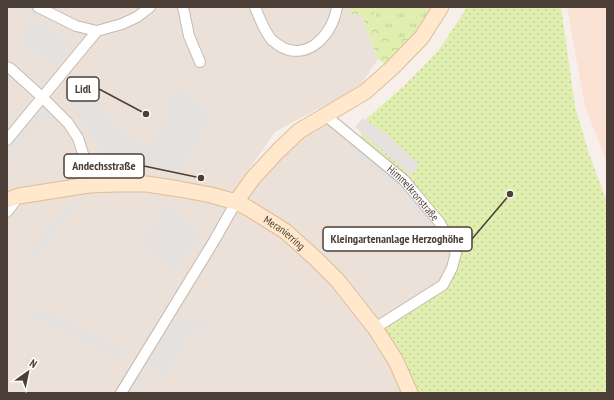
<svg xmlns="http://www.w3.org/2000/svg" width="614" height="400" viewBox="0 0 614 400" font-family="'PT Sans Narrow',sans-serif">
<defs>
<pattern id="grass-tufts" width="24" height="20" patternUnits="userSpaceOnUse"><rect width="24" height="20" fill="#e0efaf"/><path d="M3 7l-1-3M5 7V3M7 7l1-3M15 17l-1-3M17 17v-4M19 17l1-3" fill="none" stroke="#c2ce97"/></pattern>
<pattern id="forest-crowns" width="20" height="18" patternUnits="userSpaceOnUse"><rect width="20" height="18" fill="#e0efaf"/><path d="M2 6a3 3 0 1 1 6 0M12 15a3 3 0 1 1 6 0" fill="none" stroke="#c2ce97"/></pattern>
<pattern id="garden-dots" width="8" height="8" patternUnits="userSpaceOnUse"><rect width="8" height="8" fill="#e0efaf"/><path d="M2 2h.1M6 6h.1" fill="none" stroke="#c2ce97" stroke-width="1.8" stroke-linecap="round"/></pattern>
</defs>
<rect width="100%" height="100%" fill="#f7f0ea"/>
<path fill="#ebe1d8" d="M7 7H349L351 14 361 15 378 59 362 83 339 99 314 111 275 132 255 161 238 184 233 194 200 189 7 193Z
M336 116 358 143 456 253 425 393H7V206L80 192 122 191 174 193 211 202 237 213 262 177 299 139Z"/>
<path fill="#fae2d4" d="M567 7H607V163L585 106Z"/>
<path fill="url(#grass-tufts)" d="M371 7H432L412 40 409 34 394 47Z"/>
<path fill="url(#forest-crowns)" d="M349 7H371L394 46 409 34 414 45 392 68 378 59 361 15 351 14Z"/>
<path fill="url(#garden-dots)" d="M467 7H561L575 106 589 154 607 202V393H410L375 328 443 285 456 253 358 143 367 118 404 86 439 50Z"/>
<path fill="#e5e1df" d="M25 7H37L89 30 84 36 74 33 49 20 31 15 25 10Z
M28 16 72 42 58 66 23 45Z
M78 77 98 99 113 124 148 147 170 110 165 106 176 87 213 115 180 170 111 168 87 127 62 94Z
M43 103 60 119 52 125 47 120 27 133 29 138 7 162V145Z
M363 118 386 134 419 164 411 175 355 127Z
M359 146 402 182 433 218 453 256 448 258 426 224 393 186 353 154Z
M74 201 81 206 61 225 34 263 25 256 55 218Z
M168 205 202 232 175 274 138 241Z
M42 308 124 350 118 359 32 318Z
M192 313 209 326 201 336 195 331 164 378 147 365 176 314 187 322Z
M137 367 147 376 136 393H121Z"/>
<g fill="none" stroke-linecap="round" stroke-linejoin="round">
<defs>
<g id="street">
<path d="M38 7 76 26 97 31 122 24 137 17 150 7"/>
<path d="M183 7 189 36 200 62"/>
<path d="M255 7C259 17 265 33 272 40 301 67 332 39 337 7"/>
<path d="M7 67 11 69 43 98 68 123 78 138 84 157 89 185"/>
<path id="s1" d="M325 115 404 180 440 223 456 253 452 268 443 285 375 328"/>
<path d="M7 140 97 31"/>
<path d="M7 212 19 196"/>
<path d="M121 393 214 241 236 202"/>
</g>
<g id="secondary">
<path id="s2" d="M7 200 19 196 89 185 117 184H147L179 189 211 195 236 202 248 208 285 231 315 258 338 281 375 328 396 361 410 393"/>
<path d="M236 202 253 178 278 151 299 131 365 92 392 68 422 37 441 7"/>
</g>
</defs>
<use href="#street" stroke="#c7b9ae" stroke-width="12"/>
<use href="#secondary" stroke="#dfbd97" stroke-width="17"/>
<use href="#street" stroke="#fff" stroke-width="10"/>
<use href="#secondary" stroke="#ffe8cc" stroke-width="15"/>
</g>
<g text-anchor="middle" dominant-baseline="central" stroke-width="3" stroke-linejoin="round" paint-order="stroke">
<g font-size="11" fill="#4c3f37" stroke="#fff">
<text stroke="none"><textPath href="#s1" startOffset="118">Himmelkronstraße</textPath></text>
<text stroke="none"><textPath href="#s2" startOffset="290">Meranierring</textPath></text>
</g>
</g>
<path fill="none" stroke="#4c3f37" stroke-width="1.5" d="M146 114L99 89M201 178L144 166M510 194L472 239"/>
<g fill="#4c3f37" stroke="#fff" stroke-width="1.5">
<circle cx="146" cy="114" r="4"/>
<circle cx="201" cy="178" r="4"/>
<circle cx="510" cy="194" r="4"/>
</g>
<g fill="#fff" stroke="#4c3f37" stroke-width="1.5">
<rect x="67" y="77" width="32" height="24" rx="4"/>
<rect x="64" y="154" width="80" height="24" rx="4"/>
<rect x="323" y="227" width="149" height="24" rx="4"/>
</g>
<g font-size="12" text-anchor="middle" font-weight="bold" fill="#4c3f37">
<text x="83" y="93">Lidl</text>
<text x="104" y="170">Andechsstraße</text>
<text x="397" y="243">Kleingartenanlage Herzoghöhe</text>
</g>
<rect width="614" height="400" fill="none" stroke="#4c3f37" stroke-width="16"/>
<g transform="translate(28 372) rotate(33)" stroke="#ffffff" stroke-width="3" paint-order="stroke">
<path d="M0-3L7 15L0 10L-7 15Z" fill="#4c3f37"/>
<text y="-6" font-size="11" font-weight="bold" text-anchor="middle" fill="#4c3f37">N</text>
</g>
</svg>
